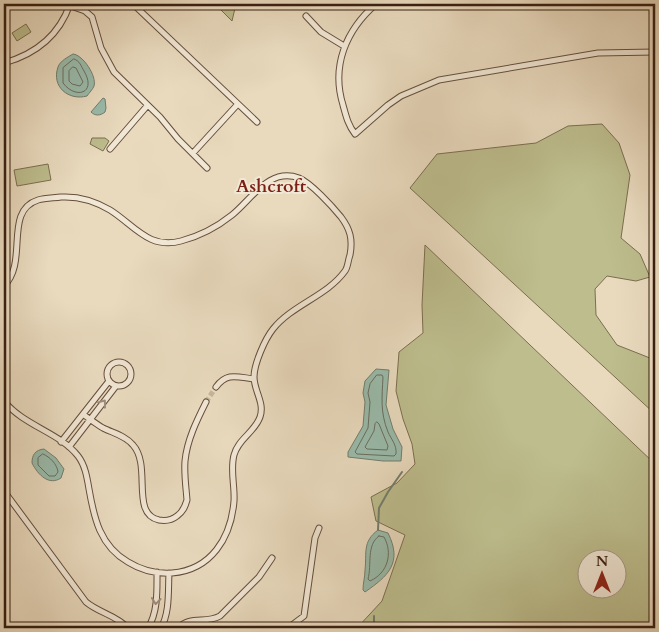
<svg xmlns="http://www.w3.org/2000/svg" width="659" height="632" viewBox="0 0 659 632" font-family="Cardo,serif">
<rect width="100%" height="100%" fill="#e9dabe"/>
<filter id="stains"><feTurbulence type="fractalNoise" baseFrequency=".004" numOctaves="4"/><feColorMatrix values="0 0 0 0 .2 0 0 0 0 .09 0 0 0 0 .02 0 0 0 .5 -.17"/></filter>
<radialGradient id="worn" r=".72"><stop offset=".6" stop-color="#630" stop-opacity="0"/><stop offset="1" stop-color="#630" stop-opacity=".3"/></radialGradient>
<path fill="#bdbd8d" stroke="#7b6e4f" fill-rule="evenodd" d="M215 4H236L232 21Z
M26 24 31 32 17 41 12 33Z
M602 124 619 143 630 175 621 238 640 254 650 277 636 281 607 276 595 289 596 315 617 345 655 360V414L410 188 437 154 536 143 568 126Z
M92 138H105L109 141 103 151 90 144Z
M48 164 51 180 17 186 14 170Z
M425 245 655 464V628H357L382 601 405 535 376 521 371 497 397 483 415 464 412 444 403 419 396 391 399 352 423 333 422 305ZM586 560H616V590H586Z"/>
<path fill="#99bbab" stroke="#737d6d" d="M73 54C83 55 97 76 94 86 93 89 89 93 87 96 69 101 51 87 58 67 60 61 68 57 73 54Z
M103 98 105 99 106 108 105 112C100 116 95 116 91 112Z
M376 369 389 370 386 405 393 429 402 447 401 461H383L348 457V452L363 426 365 402 363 393 365 381Z
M44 449 56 458 64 469 61 478C49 486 38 475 32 463 32 455 35 450 44 449Z
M378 530 388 533C403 563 388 576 365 592L363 590C363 583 365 577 365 570 367 553 362 542 378 530Z"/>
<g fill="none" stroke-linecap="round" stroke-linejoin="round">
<path stroke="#696d5e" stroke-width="1" d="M74 59C80 61 81 66 84 71 97 93 76 100 63 83V68Z
M73 67 76 68 83 82 80 86 72 84 69 81V71Z
M377 375H382L383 377C382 397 380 412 388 432 391 439 397 445 396 454L394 456 357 454 355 452 368 428 370 402 368 393 370 384Z
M377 422 379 424 388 446 387 450 367 449 365 447 374 431 375 424Z
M43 454C50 457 57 464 58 472L55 476H49L38 465V458Z
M379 536 384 537C393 553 388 573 370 581L368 579C372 565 366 545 379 536Z"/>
<path stroke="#737d6d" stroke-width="2" d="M378 530 379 508 388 492 402 472
M374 628V616"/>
<path stroke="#c6b59b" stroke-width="5" stroke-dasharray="5 2.5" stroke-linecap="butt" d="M206 402 216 387"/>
<defs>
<path id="street" d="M65 4 85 11 92 17 101 48 114 72 160 117 178 139 207 168
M133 4 257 122
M376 4C346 30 331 66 343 105 346 116 348 125 355 134L388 105 401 96 439 80 598 53 655 52
M306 16 321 32 344 46
M4 51 8 62
M4 63C36 54 59 36 70 4
M110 149 147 106
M193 153 237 105
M4 286C29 262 3 211 38 200 45 198 54 198 61 197 79 196 95 201 110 210 134 225 149 250 181 241 200 236 217 227 232 215 252 199 269 167 299 178 311 183 332 206 341 217 350 229 353 239 350 255 348 260 348 267 345 271 327 296 292 305 273 329 265 339 254 364 254 377 254 391 265 403 260 417 255 432 238 439 234 455 230 470 235 486 234 501 231 538 211 570 172 573 157 574 141 570 128 562 100 546 94 518 89 489 87 477 85 465 78 456 59 432 24 426 4 401
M107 374a12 12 0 1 1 24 0a12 12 0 1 1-24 0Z
M216 387C227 372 237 377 254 379
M84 415C90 419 96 424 103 428 113 433 126 436 133 445 152 466 130 514 159 520 165 521 172 520 177 516 183 512 185 507 187 500 186 487 184 474 185 461 187 440 197 420 206 402
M61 442 109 381
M69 447 116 386
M4 491 86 602C99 613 116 615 128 628
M148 628C158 612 157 591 157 572
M161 628C170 612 168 591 169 573
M178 628C190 615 206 624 220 616L259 577 272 558
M288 628 304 616 315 538 319 528"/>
</defs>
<use href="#street" stroke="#654e3c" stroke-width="7"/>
<use href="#street" stroke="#f1e7d5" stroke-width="5"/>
</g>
<defs><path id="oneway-chevron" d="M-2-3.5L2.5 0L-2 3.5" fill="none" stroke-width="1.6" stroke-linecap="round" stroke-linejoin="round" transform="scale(1.25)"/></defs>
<g stroke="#9e8d7d">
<use href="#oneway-chevron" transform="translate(103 403) rotate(-53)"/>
<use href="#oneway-chevron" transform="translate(156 601) rotate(96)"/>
</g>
<g text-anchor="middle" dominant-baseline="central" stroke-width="4" stroke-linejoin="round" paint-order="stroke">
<g font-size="18" font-weight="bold" fill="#7a1f14" stroke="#f1e7d5">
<text x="271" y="186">Ashcroft</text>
</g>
</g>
<rect width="659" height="632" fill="none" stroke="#e9dabe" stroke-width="20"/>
<rect x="5" y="5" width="649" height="622" fill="none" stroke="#391f11" stroke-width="2.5"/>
<rect x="10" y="10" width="639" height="612" fill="none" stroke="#391f11"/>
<g transform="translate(602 574)"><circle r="24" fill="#f1e7d5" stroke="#a79787"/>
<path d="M0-4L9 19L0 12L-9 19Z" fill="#8f2418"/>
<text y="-8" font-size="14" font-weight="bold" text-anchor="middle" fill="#391f11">N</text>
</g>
<rect width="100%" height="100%" filter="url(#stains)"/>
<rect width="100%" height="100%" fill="url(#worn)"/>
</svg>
